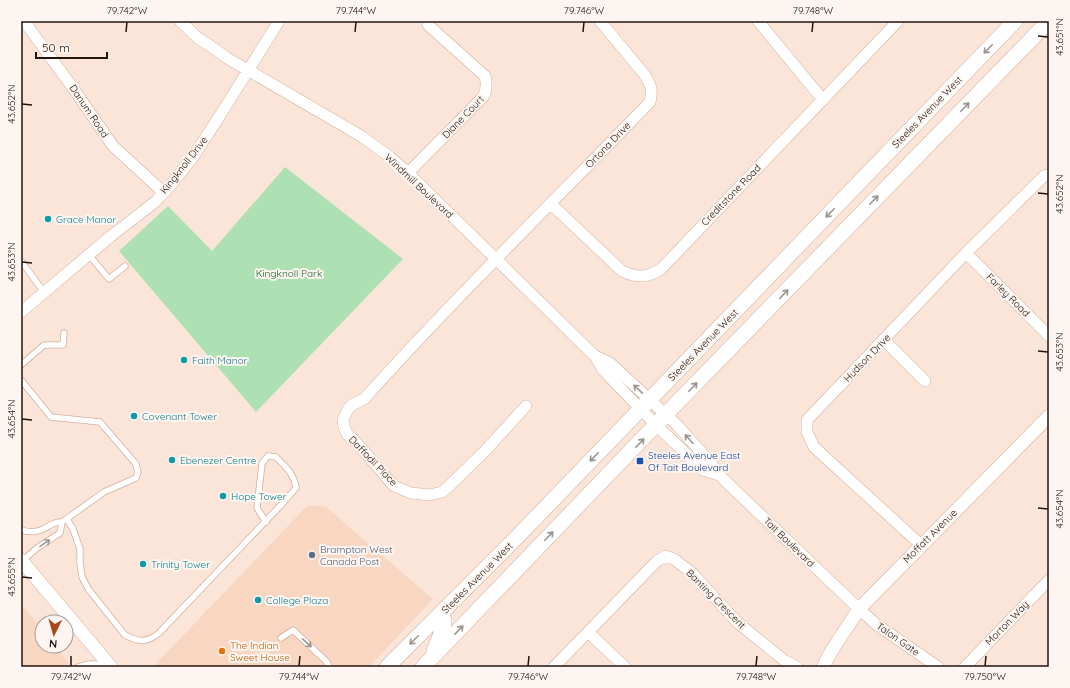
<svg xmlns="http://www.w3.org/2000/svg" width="1070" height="688" viewBox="0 0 1070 688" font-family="Quicksand,sans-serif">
<rect width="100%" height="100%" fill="#fbe5d8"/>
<path fill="#f9d6c2" d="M308 505 326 507 433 599 369 667H153Z
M21 604 42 630V646H55L72 667H21Z"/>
<path fill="#ade0b3" d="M285 167 403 259 256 412 119 251 168 206 212 251Z"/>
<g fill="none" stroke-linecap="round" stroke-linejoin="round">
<defs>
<path id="service" d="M89 255 109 279 125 266
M21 261 44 292
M21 365 44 345H63L64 333
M21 380 51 417 100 422 136 464 138 472 136 478 104 492 62 522C53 521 49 527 41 530 34 533 28 532 21 530
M67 519 73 529 80 549V563L82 577 89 590 125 635C138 642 147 643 159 633L281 505 296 488C294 474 286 467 276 457L268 456 262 463 257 508 266 522
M22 561 37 548 60 533 62 522
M281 638 293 630 327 662 329 667
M78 667 89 664H108"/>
<path id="minor" d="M24 21 73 88 113 146 163 192
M180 21 198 38 212 47 227 58 361 136 390 157 408 173 595 356 603 370 656 425 703 470 719 475
M758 21 823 100
M408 173 483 97C487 90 487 84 485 76L428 25
M551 204 622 271C637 278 647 278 661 269L898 21
M966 253 1049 336
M21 312 111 236 155 202 170 186 193 157 219 117 279 21
M884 340 925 381
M595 356 610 363 676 424 711 463 719 475 859 609 877 625 938 667
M526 406 485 451 448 487 442 492 430 495 411 493 394 486 355 441 347 434 344 427 343 420 348 409 352 405 364 399C456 297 554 201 650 102 653 89 651 85 644 74L600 21
M921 545 814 447 807 432V420L966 253 1044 176 1049 175
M588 632 625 667
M554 667 657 561 665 556 674 559 692 573 738 623 785 661 797 667
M965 667 1049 580"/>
<path id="tertiary" d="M21 560 111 667
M823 667 832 650 859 609 1049 416"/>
<path id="secondary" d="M434 651 443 629 444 620 441 614
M387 667 519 535 1015 21
M423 667 672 408 1049 21"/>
</defs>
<use href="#service" stroke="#d2af9b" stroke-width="7"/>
<use href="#minor" stroke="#d2af9b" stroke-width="12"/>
<use href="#tertiary" stroke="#d2af9b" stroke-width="14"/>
<use href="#secondary" stroke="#d2af9b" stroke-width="16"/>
<use href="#service" stroke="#fff" stroke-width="5.5"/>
<use href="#minor" stroke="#fff" stroke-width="11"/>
<use href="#tertiary" stroke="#fff" stroke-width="13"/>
<use href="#secondary" stroke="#fff" stroke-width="15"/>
</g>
<defs><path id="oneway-shaft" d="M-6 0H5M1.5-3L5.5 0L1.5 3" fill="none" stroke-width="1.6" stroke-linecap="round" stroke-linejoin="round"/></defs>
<g stroke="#9c9693">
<use href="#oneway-shaft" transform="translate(988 49) rotate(134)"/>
<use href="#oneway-shaft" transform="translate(965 107) rotate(-46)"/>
<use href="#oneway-shaft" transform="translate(874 200) rotate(-46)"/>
<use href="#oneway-shaft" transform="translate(830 213) rotate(134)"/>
<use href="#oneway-shaft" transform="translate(784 294) rotate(-46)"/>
<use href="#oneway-shaft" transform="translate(693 387) rotate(-46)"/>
<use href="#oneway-shaft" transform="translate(638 389) rotate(-137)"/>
<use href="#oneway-shaft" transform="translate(689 439) rotate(-132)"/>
<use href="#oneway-shaft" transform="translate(640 443) rotate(-46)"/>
<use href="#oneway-shaft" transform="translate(594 457) rotate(134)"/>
<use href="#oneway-shaft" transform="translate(549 536) rotate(-46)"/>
<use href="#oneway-shaft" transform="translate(45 543) rotate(-34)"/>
<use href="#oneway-shaft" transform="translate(459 630) rotate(-46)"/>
<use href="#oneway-shaft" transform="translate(414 640) rotate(135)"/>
<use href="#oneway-shaft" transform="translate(307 643) rotate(43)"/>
</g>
<path fill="none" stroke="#22150e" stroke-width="1.5" d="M126 32 127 22M355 32 356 22M583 32 584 22M812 32 813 22M1038 36 1048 37M22 104 32 105M1038 193 1048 194M22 262 32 263M1038 351 1048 352M22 419 32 420M1038 508 1048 509M22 577 32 578M71 666V656M299 666 300 656M528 666 529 656M756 666 757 656M985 666 986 656"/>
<g fill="#0f9aa8" stroke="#fdf5f1" stroke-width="1.5">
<circle cx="48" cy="219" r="4"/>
<circle cx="184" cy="360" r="4"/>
<circle cx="134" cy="416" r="4"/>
<circle cx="172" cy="460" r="4"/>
<circle cx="223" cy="496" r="4"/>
<circle cx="143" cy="564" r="4"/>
<circle cx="258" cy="600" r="4"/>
</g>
<rect fill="#1a4fb4" stroke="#fdf5f1" stroke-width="1.5" x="636" y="457" width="8" height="8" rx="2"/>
<circle fill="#5c6f8a" stroke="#fdf5f1" stroke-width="1.5" cx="312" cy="555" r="4"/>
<circle fill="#e8710a" stroke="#fdf5f1" stroke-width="1.5" cx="222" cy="651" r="4"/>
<g text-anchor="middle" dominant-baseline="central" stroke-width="4" stroke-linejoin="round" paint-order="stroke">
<g font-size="10" fill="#22150e" stroke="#fdf5f1">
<text transform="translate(89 111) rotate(56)">Danum Road</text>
<text transform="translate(927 112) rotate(-46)">Steeles Avenue West</text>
<text transform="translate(463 117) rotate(-46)">Diane Court</text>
<text transform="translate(608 145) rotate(-46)">Ortona Drive</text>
<text transform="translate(184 165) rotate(-52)">Kingknoll Drive</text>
<text transform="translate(419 186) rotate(43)">Windmill Boulevard</text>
<text transform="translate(731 195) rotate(-46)">Creditstone Road</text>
<text transform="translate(1008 295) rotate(45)">Farley Road</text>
<text transform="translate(703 345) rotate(-46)">Steeles Avenue West</text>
<text transform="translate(867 358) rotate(-46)">Hudson Drive</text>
<text transform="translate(373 461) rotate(46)">Daffodil Place</text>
<text transform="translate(930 536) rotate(-45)">Moffatt Avenue</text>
<text transform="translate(789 542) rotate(44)">Tait Boulevard</text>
<text transform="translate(477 578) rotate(-45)">Steeles Avenue West</text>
<text transform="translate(716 599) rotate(45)">Banting Crescent</text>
<text transform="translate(1007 623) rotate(-46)">Morton Way</text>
<text transform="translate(898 639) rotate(35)">Talon Gate</text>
</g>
<g font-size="10" fill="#0d838f" stroke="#fdf5f1" text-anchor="start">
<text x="56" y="219">Grace Manor</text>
<text x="192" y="360">Faith Manor</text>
<text x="142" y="416">Covenant Tower</text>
<text x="180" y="460">Ebenezer Centre</text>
<text x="231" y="496">Hope Tower</text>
<text x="151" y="564">Trinity Tower</text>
<text x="266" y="600">College Plaza</text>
</g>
<g font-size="10" fill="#1c642e" stroke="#fdf5f1">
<text x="289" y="273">Kingknoll Park</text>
</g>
<g font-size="10" fill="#164399" stroke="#fdf5f1" text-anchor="start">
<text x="648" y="455">Steeles Avenue East<tspan x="648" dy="12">Of Tait Boulevard</tspan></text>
</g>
<g font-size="10" fill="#4e5e75" stroke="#fdf5f1" text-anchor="start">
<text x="320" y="549">Brampton West<tspan x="320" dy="12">Canada Post</tspan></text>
</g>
<g font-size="10" fill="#c56008" stroke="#fdf5f1" text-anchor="start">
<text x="230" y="645">The Indian<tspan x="230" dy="12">Sweet House</tspan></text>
</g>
</g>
<rect width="1070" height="688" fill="none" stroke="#fdf5f1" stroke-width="44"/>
<g transform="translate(54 634) rotate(185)"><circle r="19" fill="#fdf5f1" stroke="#a59b96"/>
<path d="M0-3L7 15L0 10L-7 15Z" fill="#ac461b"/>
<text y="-6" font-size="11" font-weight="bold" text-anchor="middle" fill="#22150e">N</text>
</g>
<path d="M36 52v6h71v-6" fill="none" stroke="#22150e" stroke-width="2"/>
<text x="42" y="52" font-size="12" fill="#22150e" stroke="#fdf5f1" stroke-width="3" paint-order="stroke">50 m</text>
<rect x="22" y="22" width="1026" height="644" fill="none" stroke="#22150e" stroke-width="1.5"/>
<g font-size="10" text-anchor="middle" fill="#22150e">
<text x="127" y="14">79.742°W</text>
<text x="356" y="14">79.744°W</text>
<text x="584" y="14">79.746°W</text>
<text x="813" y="14">79.748°W</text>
<text transform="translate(1059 37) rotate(-90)" y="4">43.651°N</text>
<text transform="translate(11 104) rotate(-90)" y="4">43.652°N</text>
<text transform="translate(1059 194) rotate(-90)" y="4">43.652°N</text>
<text transform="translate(11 262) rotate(-90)" y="4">43.653°N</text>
<text transform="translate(1059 352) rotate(-90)" y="4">43.653°N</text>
<text transform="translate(11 419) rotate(-90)" y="4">43.654°N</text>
<text transform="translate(1059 509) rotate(-90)" y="4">43.654°N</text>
<text transform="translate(11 577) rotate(-90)" y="4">43.655°N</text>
<text x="71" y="680">79.742°W</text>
<text x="299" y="680">79.744°W</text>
<text x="528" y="680">79.746°W</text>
<text x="756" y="680">79.748°W</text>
<text x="985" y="680">79.750°W</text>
</g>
</svg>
